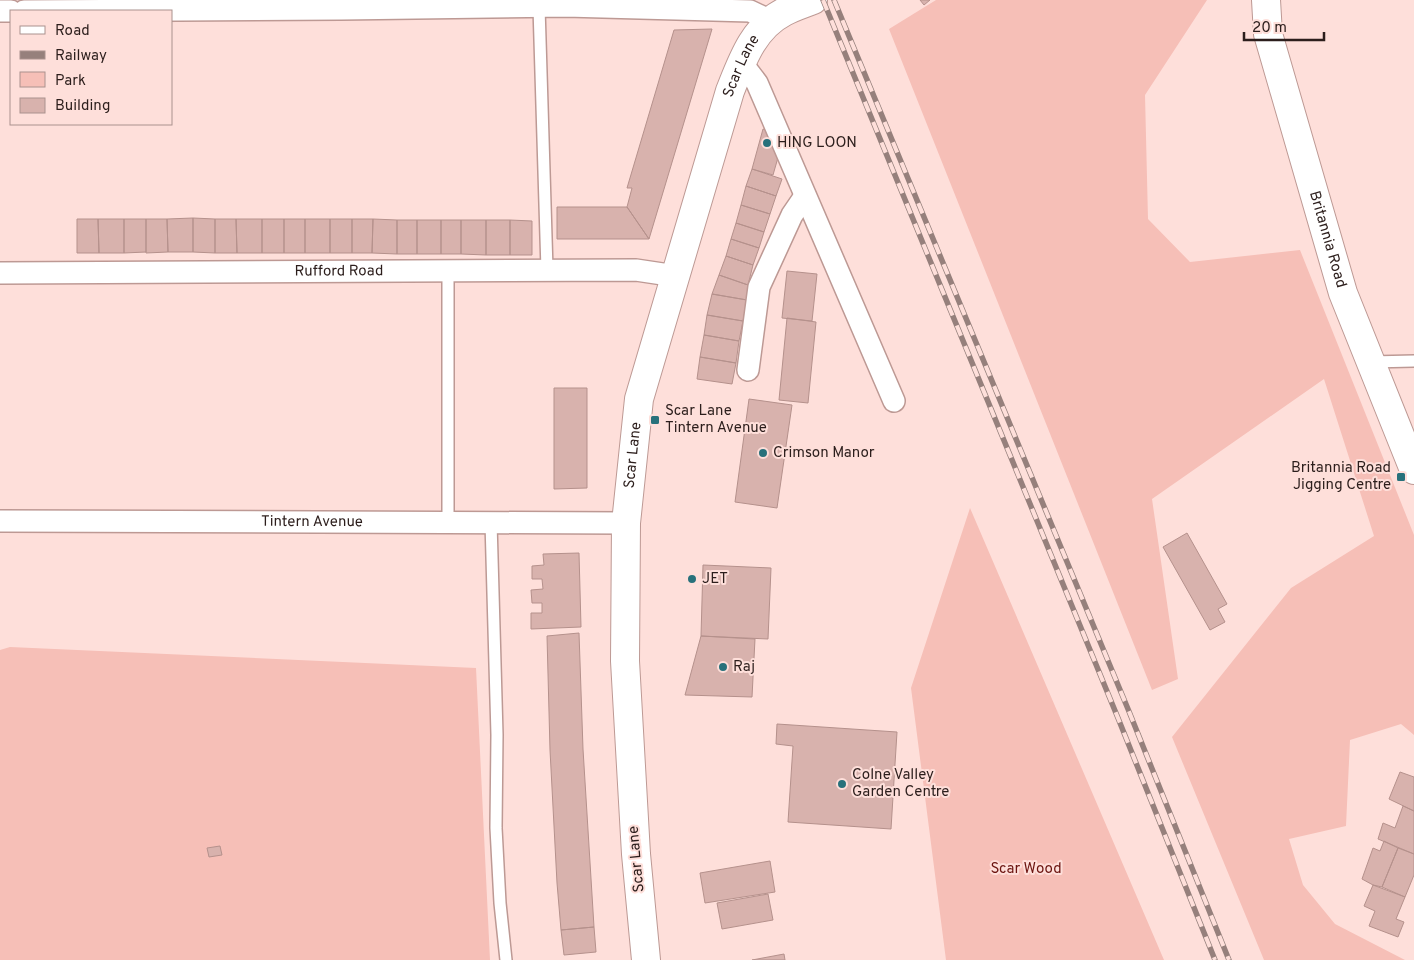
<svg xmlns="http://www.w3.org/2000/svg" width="1414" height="960" viewBox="0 0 1414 960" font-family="Overpass,sans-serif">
<rect width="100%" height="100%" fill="#fedfda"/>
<path fill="#f6bfb7" d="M936 0H1207L1145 95 1148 219 1190 262 1300 250 1414 535V735L1401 724 1350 740 1346 826 1289 839 1303 885 1335 924 1405 960H1264L1172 737 1291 588 1374 536 1324 379 1152 499 1178 679 1152 690 889 29Z
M970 508 1164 960H946L911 688Z
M10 647 476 668 490 960H0V650Z"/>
<path fill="#d8b2ad" stroke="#b5918c" d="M920 0H930L924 5Z
M712 29 649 239 627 207 632 188H627L674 30Z
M763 129 772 132 779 154 773 175 752 169Z
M752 169 782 179 776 196 746 186Z
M746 186 776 196 770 214 741 205Z
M741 205 770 214 764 232 736 223Z
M557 207H627L649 239H557Z
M193 218 215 219V253L193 252Z
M193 218V252H168L167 219Z
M77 219H98L99 253H77Z
M98 219H124V253H99Z
M124 219H146V252L124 253Z
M146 219H167L168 252 146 253Z
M215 219H236L237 253H215Z
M236 219H262V253H237Z
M262 219H284V253H262Z
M284 219H305V253H284Z
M305 219H330V253H305Z
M330 219H352V253H330Z
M352 219H373L372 253H352Z
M373 219 397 220V254L372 253Z
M397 220H417V254H397Z
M417 220H441V254H417Z
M441 220H461V254H441Z
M461 220H486V255L461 254Z
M486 220H510V255H486Z
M510 220 532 221V255H510Z
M736 223 764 232 759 248 731 239Z
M731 239 759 248 753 265 726 256Z
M726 256 753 265 748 285 719 275Z
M787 271 817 274 812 321 782 318Z
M719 275 748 285 747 300 712 294Z
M712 294 747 300 743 321 707 315Z
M707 315 743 321 739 341 704 335Z
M787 318 816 322 808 403 779 400Z
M704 335 739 341 736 363 700 357Z
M700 357 736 363 732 384 697 379Z
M554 388H587V488L554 489Z
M749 399 792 405 777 508 735 502Z
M1187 533 1227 604 1218 609 1225 622 1210 630 1163 547Z
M579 553 581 627 531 629V613H542V603H532L531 590 543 589 542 579H532V566L544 565 543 554Z
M703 565 771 568 768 639 701 636Z
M579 633 583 749 594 927 561 930 557 883 550 750 547 636Z
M701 636 755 639 752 697 685 695Z
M777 724 897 732 891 829 788 822 793 746 776 744Z
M1400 772 1414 777V811L1389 799Z
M1403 806 1414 811V854L1378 839 1383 823 1395 828Z
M1384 841 1398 848 1382 887 1373 885 1362 879 1373 848 1380 851Z
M220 846 222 855 209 857 207 848Z
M1398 848 1414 854V875L1405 897 1382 887Z
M770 861 775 892 705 903 700 873Z
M1373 885 1405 897 1396 919 1404 922 1398 937 1369 926 1375 911 1364 906Z
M768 894 773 920 722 929 717 903Z
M594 927 596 952 564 955 561 930Z
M784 954 785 960H752Z"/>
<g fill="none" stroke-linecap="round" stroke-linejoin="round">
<defs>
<path id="lane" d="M539 7 547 270
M448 271V522
M1371 362 1414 361
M491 522 497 735 496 828 500 903 506 960"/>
<g id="street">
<path d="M0 11H11"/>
<path d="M24 11 341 9 566 6 750 11 771 21"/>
<path d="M741 62 757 83 894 401"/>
<path id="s1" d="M0 273 636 270 676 276"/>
<path d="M748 370 759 287 792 215 805 196"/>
<path id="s2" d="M0 521 626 523"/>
</g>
<g id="secondary">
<path id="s3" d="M1266 0 1268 34 1343 293 1414 470"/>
<path id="s4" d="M646 960 636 854 625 661 626 523 639 399 730 91C742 61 753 28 784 12 793 7 803 4 813 0"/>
</g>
</defs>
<use href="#lane" stroke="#bd9994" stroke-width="14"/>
<use href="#street" stroke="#bd9994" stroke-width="24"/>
<use href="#secondary" stroke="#bd9994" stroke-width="30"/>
<use href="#lane" stroke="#fff" stroke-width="11"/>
<use href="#street" stroke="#fff" stroke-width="21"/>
<use href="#secondary" stroke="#fff" stroke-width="28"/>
<defs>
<path id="rail" d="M823 0 1118 718 1215 960
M834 0 1128 709 1229 960"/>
</defs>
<use href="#rail" stroke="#96807c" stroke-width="5.5"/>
<use href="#rail" stroke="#fedfda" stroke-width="4" stroke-dasharray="11" stroke-linecap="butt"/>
</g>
<g fill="#28717b" stroke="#fedfda" stroke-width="2">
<circle cx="767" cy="143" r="5"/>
<rect x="650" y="415" width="10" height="10" rx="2.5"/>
<circle cx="763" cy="453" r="5"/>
<rect x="1396" y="472" width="10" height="10" rx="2.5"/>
<circle cx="692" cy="579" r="5"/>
<circle cx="723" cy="667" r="5"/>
<circle cx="842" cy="784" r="5"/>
</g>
<g text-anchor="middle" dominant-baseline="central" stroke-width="4" stroke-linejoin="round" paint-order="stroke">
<g font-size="15" fill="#2c1e1c" stroke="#fedfda">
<text stroke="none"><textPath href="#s4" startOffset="911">Scar Lane</textPath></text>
<text stroke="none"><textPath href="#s3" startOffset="248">Britannia Road</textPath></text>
<text stroke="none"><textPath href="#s1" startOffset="339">Rufford Road</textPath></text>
<text stroke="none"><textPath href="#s4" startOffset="506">Scar Lane</textPath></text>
<text stroke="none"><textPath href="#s2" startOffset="312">Tintern Avenue</textPath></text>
<text transform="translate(637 859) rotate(-95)">Scar Lane</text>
</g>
<g font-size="15" fill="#2c1e1c" stroke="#fedfda" text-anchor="start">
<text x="777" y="143">HING LOON</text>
<text x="665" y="411">Scar Lane<tspan x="665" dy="17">Tintern Avenue</tspan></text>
<text x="773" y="453">Crimson Manor</text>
<text x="1391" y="468" text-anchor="end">Britannia Road<tspan x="1391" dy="17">Jigging Centre</tspan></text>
<text x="702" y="579">JET</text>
<text x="733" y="667">Raj</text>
<text x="852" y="775">Colne Valley<tspan x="852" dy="17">Garden Centre</tspan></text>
</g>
<g font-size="15" fill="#6c1410" stroke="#fedfda">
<text x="1026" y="869">Scar Wood</text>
</g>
</g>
<rect x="10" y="10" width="162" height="115" fill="#fedfda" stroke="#aa928e"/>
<rect x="20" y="26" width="25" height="8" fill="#ffffff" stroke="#aa928e"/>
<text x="55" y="35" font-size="15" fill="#2c1e1c">Road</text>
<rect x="20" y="51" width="25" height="8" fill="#96807c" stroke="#aa928e"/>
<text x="55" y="60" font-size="15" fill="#2c1e1c">Railway</text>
<rect x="20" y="72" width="25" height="15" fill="#f6bfb7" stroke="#aa928e"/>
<text x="55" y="85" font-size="15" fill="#2c1e1c">Park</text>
<rect x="20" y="98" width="25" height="15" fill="#d8b2ad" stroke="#aa928e"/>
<text x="55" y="110" font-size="15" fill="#2c1e1c">Building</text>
<path d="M1244 32v8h80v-8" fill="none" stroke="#2c1e1c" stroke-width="2.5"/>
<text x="1252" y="32" font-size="15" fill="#2c1e1c" stroke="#fedfda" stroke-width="4" paint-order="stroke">20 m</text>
</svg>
